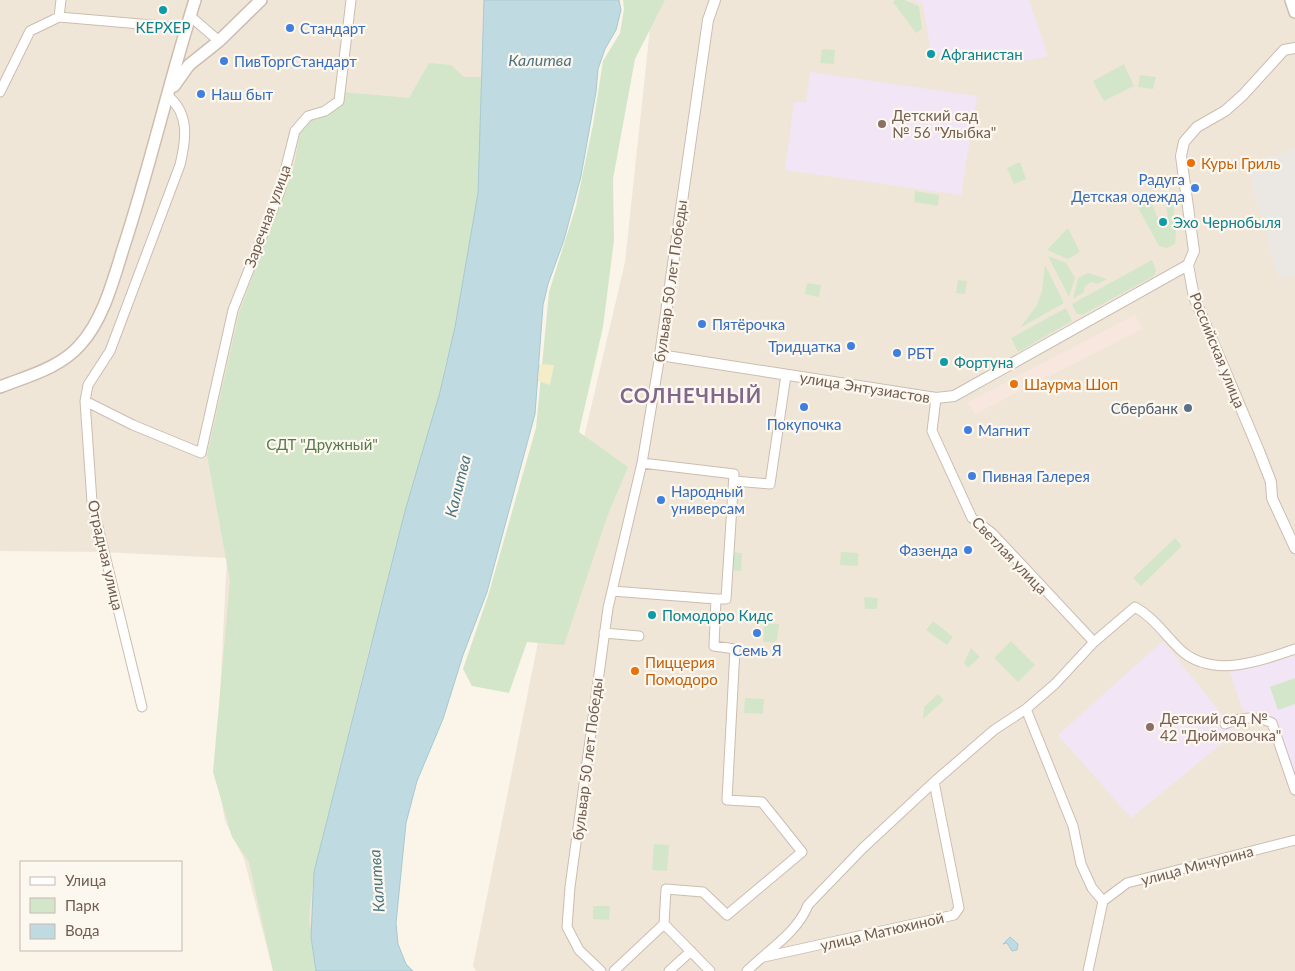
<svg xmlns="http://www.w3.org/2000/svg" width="1295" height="971" viewBox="0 0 1295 971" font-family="Lato,sans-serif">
<rect width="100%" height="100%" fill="#faf4e9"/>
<path fill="#f0e6d8" d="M0 0H490L478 218 318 971H273L244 859 225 821 216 771 227 558 102 552 0 551Z
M653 0H1295V971H476L473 966 548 592 625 262Z"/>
<path fill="#f8e7de" d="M1135 315 1142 329 975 414 968 402Z"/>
<path fill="#ebe7e2" d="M1295 149V275L1279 280 1246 163Z"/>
<path fill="#f1e5f6" d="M914 0H1029L1048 56 1026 61 931 52 923 4Z
M810 72 977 96 961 195 785 170 794 102H806Z
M1163 641 1236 732 1131 818 1058 735Z
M1295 656V783L1274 719 1263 712 1248 716 1241 706 1229 669 1262 665Z"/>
<path fill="#d3e6c9" d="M623 0H665L635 59 613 179 614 240 603 327 579 432 628 467 607 517 564 645 527 642 509 693 472 686 463 669 488 596 536 428 549 292 576 206 593 125 603 61 620 33 624 9Z
M895 0H904L919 6 922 29 916 33 893 2Z
M822 49 835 50 834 64 820 63Z
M429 63 451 65 464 77H492L489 134 465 303 445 366 430 466 369 650 314 873 309 919 318 971H273L249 862 232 837 213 772 230 581 207 455 239 313 294 166 302 122 342 92 409 98Z
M1124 64 1134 86 1104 101 1093 81Z
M1140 75 1156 77 1153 89 1138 87Z
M1020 162 1026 179 1014 184 1007 168Z
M915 191 939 195 938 206 914 202Z
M1169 192 1172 196 1176 230 1175 244 1167 248 1159 246 1136 204 1151 201 1161 226 1169 225 1165 197Z
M1068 228 1080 252 1068 259 1047 250Z
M1048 256 1066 263 1075 278 1069 297Z
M1152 260 1156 270 1154 276 1082 315 1076 313 1072 304Z
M1045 265 1064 303 1020 328 1037 305 1042 291Z
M1088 273 1107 279 1097 284 1092 282 1085 286 1084 292 1073 299 1078 278Z
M958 280 967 281 965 294 956 293Z
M807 283 821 285 819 297 805 294Z
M1066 308 1072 321 1018 352 1011 338Z
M1175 538 1182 546 1141 586 1133 578Z
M731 552 742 553 741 571 730 570Z
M841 552 858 553V566L840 565Z
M864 597 878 598 877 609H865Z
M933 621 953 637 947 645 926 630Z
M764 623 779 624 777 640 773 642H763Z
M1011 641 1035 665 1018 682 994 658Z
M971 648 980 657 968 668 964 663Z
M1295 678V704L1278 710 1270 687Z
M938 694 944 700 923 719 924 707Z
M745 698 764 699 763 714 744 713Z
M654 844 669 845 667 871 652 870Z
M593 906H610L609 920 593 919Z"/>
<path fill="#f5edc8" d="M539 364 554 365 550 385 538 381Z"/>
<path fill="#c0dae1" stroke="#a7c9d1" d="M484 0H619L621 10 616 30 605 49 598 69 596 92 581 176 564 240 548 284 543 305 535 414 487 592 463 655 443 719 417 781 406 823 396 923 398 944 406 964 413 971H316L311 937 314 872 405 511 440 392 455 327 478 193Z
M1010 937 1018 944 1017 950 1012 951 1007 943 1003 944Z"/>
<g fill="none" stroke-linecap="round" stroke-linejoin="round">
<defs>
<path id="minor" d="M190 16 219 41
M59 17 61 0
M0 92 30 31 59 17 187 28
M168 96C190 114 186 140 180 165L110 351 88 385 85 401 133 425 201 453 233 310 280 191 295 131 308 116 325 111 339 101 351 0
M936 398 932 431 972 518 992 533 1094 642
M85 401 92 502 142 707
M642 463 734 474 726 599H716L714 646 735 649 727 800 762 802 802 852 727 915 703 892 666 889 664 924 710 971
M734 481 770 484 786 375
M612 591 716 599
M604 633 639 636
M1026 709 1073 826 1081 864 1092 888 1103 901
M1225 724C1241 717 1256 715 1272 723L1295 790
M1103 901 1127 883 1295 840
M764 957 954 915 959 908 934 782
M601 971 579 950 567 927 570 887 608 608 642 463 660 355
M614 971 664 924
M669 971 691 951
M747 971C767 951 798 932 808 905L863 848 934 782 994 730 1026 709 1055 684 1094 642 1135 607C1155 618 1166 637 1183 652 1214 678 1262 661 1295 649
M1088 971 1103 901"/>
<path id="tertiary" d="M715 0 708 20 660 355 936 398 954 396 1188 265
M1295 48 1284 50 1243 95 1225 111 1197 127 1184 142 1181 156 1194 251 1188 265 1194 297 1259 451 1271 482 1272 498 1295 548"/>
<path id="secondary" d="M1291 0 1295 12
M174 86 189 65 219 41 261 0
M0 387C28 376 60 368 80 345 103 320 113 281 123 249 150 167 169 82 195 0"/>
</defs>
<use href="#minor" stroke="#cbbdb0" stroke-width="11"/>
<use href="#tertiary" stroke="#cbbdb0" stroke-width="12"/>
<use href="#secondary" stroke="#cdbdae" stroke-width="14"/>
<use href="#minor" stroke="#fff" stroke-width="9"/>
<use href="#tertiary" stroke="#fff" stroke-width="10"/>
<use href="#secondary" stroke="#fff" stroke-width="11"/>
</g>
<g fill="#0f9aa8" stroke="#fdf8ef" stroke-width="2">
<circle cx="163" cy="10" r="5"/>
<circle cx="931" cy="54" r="5"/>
<circle cx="1163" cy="222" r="5"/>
<circle cx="944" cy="362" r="5"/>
<circle cx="652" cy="615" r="5"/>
</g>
<g fill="#3f7fe0" stroke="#fdf8ef" stroke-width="2">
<circle cx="290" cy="28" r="5"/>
<circle cx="224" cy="61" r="5"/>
<circle cx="201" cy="94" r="5"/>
<circle cx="1195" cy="188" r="5"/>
<circle cx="702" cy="324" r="5"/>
<circle cx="851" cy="346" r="5"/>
<circle cx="897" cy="353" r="5"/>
<circle cx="804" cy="407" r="5"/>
<circle cx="968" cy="430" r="5"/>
<circle cx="972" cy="476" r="5"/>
<circle cx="661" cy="500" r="5"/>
<circle cx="968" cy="550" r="5"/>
<circle cx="757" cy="633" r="5"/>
</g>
<g fill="#8d6e63" stroke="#fdf8ef" stroke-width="2">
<circle cx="882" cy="124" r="5"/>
<circle cx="1150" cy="727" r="5"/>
</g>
<g fill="#e8710a" stroke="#fdf8ef" stroke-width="2">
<circle cx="1191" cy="163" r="5"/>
<circle cx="1014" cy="384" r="5"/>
<circle cx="635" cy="671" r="5"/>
</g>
<circle fill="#5c6f8a" stroke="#fdf8ef" stroke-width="2" cx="1188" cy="408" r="5"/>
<g text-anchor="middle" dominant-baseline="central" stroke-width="4.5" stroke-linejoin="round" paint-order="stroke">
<g font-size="15" fill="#0d838f" stroke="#fdf8ef" text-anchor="start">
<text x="163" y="27" text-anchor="middle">КЕРХЕР</text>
<text x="941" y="54">Афганистан</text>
<text x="1173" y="222">Эхо Чернобыля</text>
<text x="954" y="362">Фортуна</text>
<text x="662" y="615">Помодоро Кидс</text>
</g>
<g font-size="15" fill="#366cbe" stroke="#fdf8ef" text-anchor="start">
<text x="300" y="28">Стандарт</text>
<text x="234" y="61">ПивТоргСтандарт</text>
<text x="211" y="94">Наш быт</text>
<text x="1185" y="179" text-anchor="end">Радуга<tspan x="1185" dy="17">Детская одежда</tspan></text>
<text x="712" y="324">Пятёрочка</text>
<text x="841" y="346" text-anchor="end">Тридцатка</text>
<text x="907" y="353">РБТ</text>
<text x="804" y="424" text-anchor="middle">Покупочка</text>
<text x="978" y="430">Магнит</text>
<text x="982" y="476">Пивная Галерея</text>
<text x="671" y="491">Народный<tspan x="671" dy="17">универсам</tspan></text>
<text x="958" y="550" text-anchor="end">Фазенда</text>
<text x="757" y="650" text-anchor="middle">Семь Я</text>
</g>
<g font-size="15" fill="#785e54" stroke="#fdf8ef" text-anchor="start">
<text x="892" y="115">Детский сад<tspan x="892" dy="17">№ 56 "Улыбка"</tspan></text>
<text x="1160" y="718">Детский сад №<tspan x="1160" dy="17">42 "Дюймовочка"</tspan></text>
</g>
<g font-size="15" fill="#c56008" stroke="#fdf8ef" text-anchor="start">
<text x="1201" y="163">Куры Гриль</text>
<text x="1024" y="384">Шаурма Шоп</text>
<text x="645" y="662">Пиццерия<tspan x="645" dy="17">Помодоро</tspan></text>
</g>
<g font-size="15" fill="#715d50" stroke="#fdf8ef">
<text transform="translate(267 216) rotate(-70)">Заречная улица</text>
<text transform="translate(670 281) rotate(-82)">бульвар 50 лет Победы</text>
<text transform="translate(1218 350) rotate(68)">Российская улица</text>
<text transform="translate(865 387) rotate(9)">улица Энтузиастов</text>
<text transform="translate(106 555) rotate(77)">Отрадная улица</text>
<text transform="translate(1010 555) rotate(46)">Светлая улица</text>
<text transform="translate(587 759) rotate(-83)">бульвар 50 лет Победы</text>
<text transform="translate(1197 865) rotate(-15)">улица Мичурина</text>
<text transform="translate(882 931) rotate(-13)">улица Матюхиной</text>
</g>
<g font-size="15" fill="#4e5e75" stroke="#fdf8ef" text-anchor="end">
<text x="1178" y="408">Сбербанк</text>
</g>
<g font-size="15" fill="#577a4d" stroke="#fdf8ef">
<text x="322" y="444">СДТ "Дружный"</text>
</g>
<g font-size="16" font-style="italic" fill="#4c7581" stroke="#fdf8ef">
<text x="540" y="59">Калитва</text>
<text transform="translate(457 486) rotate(-76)">Калитва</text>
<text transform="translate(376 881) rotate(-94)">Калитва</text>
</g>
<g font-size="20" font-weight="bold" letter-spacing="1" fill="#82678c" stroke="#fdf8ef">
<text x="691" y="395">СОЛНЕЧНЫЙ</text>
</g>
</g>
<rect x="20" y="861" width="162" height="90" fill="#fdf8ef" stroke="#c5baaf"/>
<rect x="30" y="877" width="25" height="8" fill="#ffffff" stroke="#c5baaf"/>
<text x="65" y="886" font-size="15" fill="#715d50">Улица</text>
<rect x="30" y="898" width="25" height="15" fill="#d3e6c9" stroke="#c5baaf"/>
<text x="65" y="911" font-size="15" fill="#715d50">Парк</text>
<rect x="30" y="924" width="25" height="15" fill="#c0dae1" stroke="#c5baaf"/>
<text x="65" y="936" font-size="15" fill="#715d50">Вода</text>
</svg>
